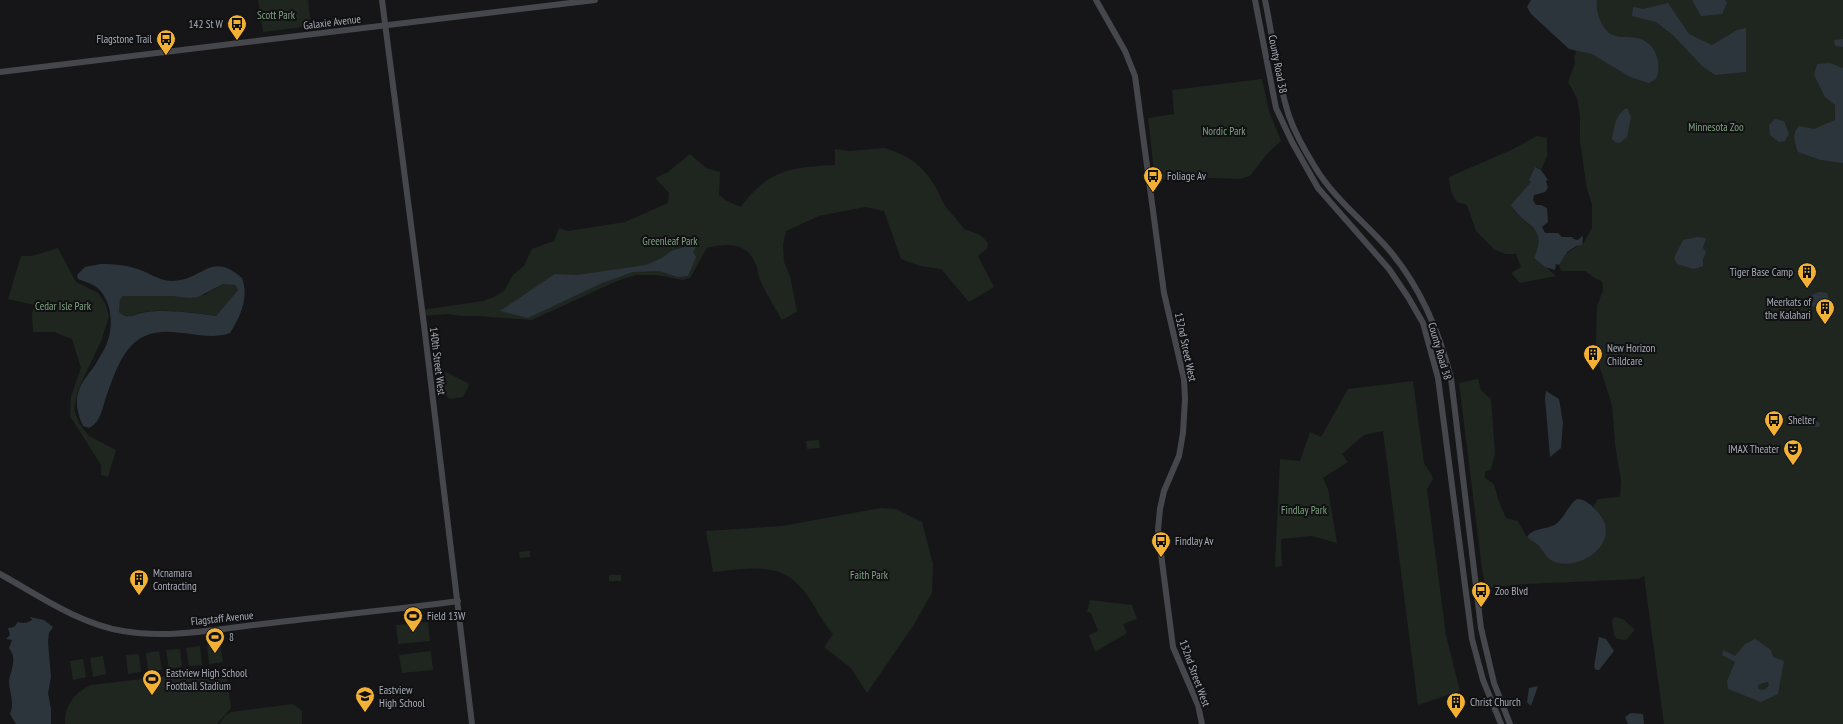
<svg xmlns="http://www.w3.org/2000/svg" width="1843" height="724" viewBox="0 0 1843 724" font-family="'PT Sans Narrow',sans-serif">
<rect width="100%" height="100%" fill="#161618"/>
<path fill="#1e261f" d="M258 0H308L311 26 263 32Z
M1568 0H1843V724H1664L1644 576 1639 579 1525 584 1487 588 1483 576 1459 383 1478 379 1481 390 1491 399 1495 454 1491 469 1485 472V478L1494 484 1499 502 1506 518 1518 521 1527 537 1540 547 1549 559 1601 515 1593 507 1598 499 1620 497 1621 481 1615 444 1612 405 1599 365 1596 342 1597 306 1603 290 1602 281 1596 279 1585 271H1561L1559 265 1565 254 1584 242 1592 228V204L1587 189 1580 142V117L1577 98 1568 82 1575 63 1574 55H1576Z
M1262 79 1269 111 1281 141 1267 154 1250 176 1240 179 1188 177 1155 180 1148 118 1174 114 1172 90Z
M1537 136 1547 138V156L1541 170 1536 167 1529 180 1531 182 1520 196 1514 211 1537 232 1540 239 1538 250 1541 263 1556 276 1520 283 1511 273 1521 267 1516 254H1506L1495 250 1476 231 1467 205 1457 202 1451 192 1449 177 1511 150Z
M884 148C908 155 923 165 936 188 940 194 942 202 946 207 952 215 958 220 964 229 974 233 981 233 988 243L987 249 978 256 994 287 969 302 941 269 920 266 901 259 884 211 865 207 819 216 786 231 783 245 784 262 790 276 797 312 782 320C775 308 767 295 761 282 758 277 758 270 756 265 747 242 728 243 707 248L690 278 683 280 657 275H636L617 281 532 320 477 316H461L447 314 422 316V310L483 301 494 297 504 291 513 275 524 266 532 249 554 241 559 228 568 231 625 222 668 203 669 193 655 178 668 172 690 154 706 168 720 172 719 195 727 201 741 207C767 170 792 167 835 165V149L850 151Z
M58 248 76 282 98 293 105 303 109 316 102 339 78 390 74 409 79 423 89 436 116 450 108 477 101 475V465L70 416 71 396 81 368 72 339 54 332H33L32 314 34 305 8 299 21 256H32Z
M223 284 235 285 238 290 216 316C193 312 167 309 144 312 134 314 128 320 119 312L120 300 123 296 204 295Z
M446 372 468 383 469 385 463 397 450 399 444 394 441 379Z
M1413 381 1424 463 1431 474 1433 479 1427 489 1446 635 1460 691 1418 705 1383 431 1364 435 1342 454 1348 462 1323 478 1328 489 1337 543 1312 536 1281 539 1282 566 1275 567 1280 459 1300 461 1310 432 1321 437 1348 389Z
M819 440 820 448 807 449 806 441Z
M881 508 896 509 922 522 933 564 932 593 913 626 867 693 851 668 824 647 833 634C821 621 815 605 804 591 781 560 746 569 713 572L706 531 782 526Z
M530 551V557L520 558 519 552Z
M609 575H621V581H609Z
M1090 600 1132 605 1137 619 1123 624 1127 633 1095 652 1089 635 1098 631 1091 613 1087 612Z
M1615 617 1623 619 1634 629V631L1626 640 1617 639 1614 635 1612 620Z
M428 622 430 641 398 644 396 625Z
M220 644 223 662 209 664 207 645Z
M200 646 202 665 189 666 186 648Z
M180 649 182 667 169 669 166 650Z
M159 651 162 670 148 671 146 653Z
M431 651 433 670 402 673 399 655Z
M139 654 141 672 128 674 126 655Z
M103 656 106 674 93 677 90 658Z
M83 659 86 677 73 680 70 661Z
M217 670 227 678 231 708 217 724H65C64 706 75 692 91 685Z
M293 704 302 711V724H219L225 716 231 712Z"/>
<path fill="#2c353c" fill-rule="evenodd" d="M1531 0H1597C1595 12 1602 32 1615 36 1622 38 1629 36 1636 38 1655 41 1663 63 1656 79L1649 83 1630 77 1592 54 1569 49 1531 14 1527 7Z
M1692 0H1725L1727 3 1722 14 1701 16Z
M1668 3 1689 34 1712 45 1737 30 1746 28V72L1715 75 1702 66 1674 36 1656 22 1632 16 1633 7 1643 9Z
M1843 39V47L1835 46 1834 40Z
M1830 63 1843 68V163L1821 160 1798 152C1795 143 1791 134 1799 126L1814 129 1835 120V105L1825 97 1814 75 1817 64Z
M1627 108 1631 117 1627 137 1620 143 1615 142 1612 139C1614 128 1616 113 1627 108Z
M1775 119 1784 121 1789 134 1785 141 1779 142 1770 135 1769 125Z
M1535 167 1541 170 1548 180 1546 181 1548 188 1545 192 1534 195 1533 200 1536 205H1541L1547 208 1548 222 1542 227 1545 233H1558L1562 237H1572L1574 239 1578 240 1582 236 1583 238 1582 245 1576 246 1567 252 1559 265 1556 264 1555 270 1545 267 1534 258C1549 225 1524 228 1511 205L1531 182 1529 180Z
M1698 237 1706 238 1703 248 1706 252 1703 259V266L1694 269 1677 264 1674 258 1683 240Z
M688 246 696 247 693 252 696 257 688 276 678 277 659 271 633 272 602 283 528 318 500 311 555 274 577 275 646 265 662 258 671 251Z
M101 264C115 264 129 265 143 271 152 275 162 281 172 281 203 281 210 250 242 278 249 297 241 316 230 333 203 343 172 324 145 336 122 346 114 376 106 397 102 409 101 422 89 428L83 426C78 415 75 405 78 393 81 381 91 372 97 362 100 356 105 349 107 343 114 325 112 298 95 286 90 283 83 281 78 279L77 275 85 267ZM223 284 235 285 238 290 216 316C196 313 167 309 147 312 137 313 128 321 119 312L120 300 123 296H172L190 298 198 297Z
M1819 292 1827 293 1829 299 1820 306 1811 307 1808 302 1812 295Z
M1546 391 1559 399 1563 423 1561 448 1550 457 1545 398Z
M1795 421 1819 422 1820 425 1818 427 1794 425 1793 423Z
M1577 499C1584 499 1590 504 1595 509 1628 541 1578 575 1551 560 1546 557 1543 551 1539 546 1535 543 1531 540 1527 537 1534 527 1547 530 1556 524 1565 517 1568 505 1577 499Z
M30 617 44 620 53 627 49 633 48 642 51 677 48 693 51 709V724H16L10 714C15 701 9 693 9 681 10 673 16 662 12 653 11 651 10 650 9 648L12 640 6 639 10 635 8 628 14 627 18 622C23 624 28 623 32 620Z
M1599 637 1606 639 1614 651 1599 670H1596L1594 667Z
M1755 639 1771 650 1773 657 1784 661 1778 694 1761 702 1728 689 1727 681 1735 662 1722 655 1723 650 1735 656 1745 644ZM1766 682H1768L1769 685 1766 689 1761 690 1758 688V685Z
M1538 686 1531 706 1527 702 1529 688Z
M1631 713 1643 714 1644 724H1628L1625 717Z"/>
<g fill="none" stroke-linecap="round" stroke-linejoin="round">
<path stroke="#45474d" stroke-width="6" d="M382 0 424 325 472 724
M1096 0 1125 51 1135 76 1164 293 1184 379 1185 399 1183 433 1179 456 1164 491 1160 509 1158 530 1173 647 1198 705 1202 724
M1255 0 1276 108 1292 142 1318 188 1389 269 1408 297 1423 323 1438 378 1472 639 1483 680 1501 724
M1265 0C1273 38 1277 79 1289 116 1295 133 1305 151 1315 167 1334 199 1366 223 1390 251 1421 288 1439 331 1451 378L1481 628 1494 683 1510 724
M0 72 595 0
M0 574C38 595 79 624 123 631 168 639 217 629 262 624 327 616 393 610 458 601"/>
</g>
<defs>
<symbol id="bus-pin" viewBox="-11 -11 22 30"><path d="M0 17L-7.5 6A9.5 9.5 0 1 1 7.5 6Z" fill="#f2b134" stroke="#111113"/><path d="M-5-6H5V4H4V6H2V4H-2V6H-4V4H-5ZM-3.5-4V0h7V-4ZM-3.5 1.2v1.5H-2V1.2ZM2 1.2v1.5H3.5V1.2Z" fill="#111"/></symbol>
<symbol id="building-pin" viewBox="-11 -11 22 30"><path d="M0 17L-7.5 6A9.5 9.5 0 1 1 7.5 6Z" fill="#f2b134" stroke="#111113"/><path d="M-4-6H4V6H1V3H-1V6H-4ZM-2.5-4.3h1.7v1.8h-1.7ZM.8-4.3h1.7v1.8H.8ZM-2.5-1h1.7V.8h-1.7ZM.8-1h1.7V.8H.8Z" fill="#111"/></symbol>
<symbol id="theatre-pin" viewBox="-11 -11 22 30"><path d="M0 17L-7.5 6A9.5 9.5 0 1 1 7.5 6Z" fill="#f2b134" stroke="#111113"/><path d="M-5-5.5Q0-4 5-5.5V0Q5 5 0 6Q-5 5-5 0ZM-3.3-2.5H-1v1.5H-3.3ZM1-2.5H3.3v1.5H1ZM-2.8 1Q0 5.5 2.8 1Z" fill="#111"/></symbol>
<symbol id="stadium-pin" viewBox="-11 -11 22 30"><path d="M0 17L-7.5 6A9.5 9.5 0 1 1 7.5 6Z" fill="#f2b134" stroke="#111113"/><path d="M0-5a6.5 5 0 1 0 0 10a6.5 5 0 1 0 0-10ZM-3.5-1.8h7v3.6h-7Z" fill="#111"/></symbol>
<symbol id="school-pin" viewBox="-11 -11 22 30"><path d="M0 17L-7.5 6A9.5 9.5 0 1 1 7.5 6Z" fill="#f2b134" stroke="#111113"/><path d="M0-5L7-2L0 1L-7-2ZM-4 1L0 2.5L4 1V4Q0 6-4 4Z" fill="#111"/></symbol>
</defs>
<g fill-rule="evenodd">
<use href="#bus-pin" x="226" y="13" width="22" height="30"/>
<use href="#bus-pin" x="155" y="28" width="22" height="30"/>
<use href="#bus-pin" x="1142" y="165" width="22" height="30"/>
<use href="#building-pin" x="1796" y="261" width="22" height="30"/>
<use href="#building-pin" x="1814" y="297" width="22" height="30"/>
<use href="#building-pin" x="1582" y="343" width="22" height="30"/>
<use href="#bus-pin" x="1763" y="409" width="22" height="30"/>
<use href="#theatre-pin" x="1782" y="438" width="22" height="30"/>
<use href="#bus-pin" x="1150" y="530" width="22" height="30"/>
<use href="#building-pin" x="128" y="568" width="22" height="30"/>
<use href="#bus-pin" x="1470" y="580" width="22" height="30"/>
<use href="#stadium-pin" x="402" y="605" width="22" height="30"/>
<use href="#stadium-pin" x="204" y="626" width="22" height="30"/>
<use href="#stadium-pin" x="141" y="668" width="22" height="30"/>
<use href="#school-pin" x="354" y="685" width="22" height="30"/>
<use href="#building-pin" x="1445" y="691" width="22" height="30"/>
</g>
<g text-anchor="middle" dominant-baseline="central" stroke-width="4" stroke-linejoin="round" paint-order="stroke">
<g font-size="11" fill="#7fa381" stroke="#111113">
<text x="276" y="15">Scott Park</text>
<text x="1716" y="127">Minnesota Zoo</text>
<text x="1224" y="131">Nordic Park</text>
<text x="670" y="241">Greenleaf Park</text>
<text x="63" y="306">Cedar Isle Park</text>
<text x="1304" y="510">Findlay Park</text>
<text x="869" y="575">Faith Park</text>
</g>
<g font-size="11" fill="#a8adb8" stroke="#111113">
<text transform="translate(332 22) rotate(-7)">Galaxie Avenue</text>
<text transform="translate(1278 64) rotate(79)">County Road 38</text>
<text transform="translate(1186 347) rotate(78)">132nd Street West</text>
<text transform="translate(1440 351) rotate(74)">County Road 38</text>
<text transform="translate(438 361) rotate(83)">140th Street West</text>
<text transform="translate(222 618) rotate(-6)">Flagstaff Avenue</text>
<text transform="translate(1195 673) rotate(70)">132nd Street West</text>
</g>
<g font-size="11" fill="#a8adb8" stroke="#111113" text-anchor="start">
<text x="223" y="24" text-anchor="end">142 St W</text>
<text x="152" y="39" text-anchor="end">Flagstone Trail</text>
<text x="1167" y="176">Foliage Av</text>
<text x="1793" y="272" text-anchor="end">Tiger Base Camp</text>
<text x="1811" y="302" text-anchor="end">Meerkats of<tspan x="1811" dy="13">the Kalahari</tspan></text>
<text x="1607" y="348">New Horizon<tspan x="1607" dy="13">Childcare</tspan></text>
<text x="1788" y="420">Shelter</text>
<text x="1779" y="449" text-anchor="end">IMAX Theater</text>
<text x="1175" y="541">Findlay Av</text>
<text x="153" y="573">Mcnamara<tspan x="153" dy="13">Contracting</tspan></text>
<text x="1495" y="591">Zoo Blvd</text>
<text x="427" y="616">Field 13W</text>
<text x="229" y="637">8</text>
<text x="166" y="673">Eastview High School<tspan x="166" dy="13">Football Stadium</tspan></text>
<text x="379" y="690">Eastview<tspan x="379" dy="13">High School</tspan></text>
<text x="1470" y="702">Christ Church</text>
</g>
</g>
</svg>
